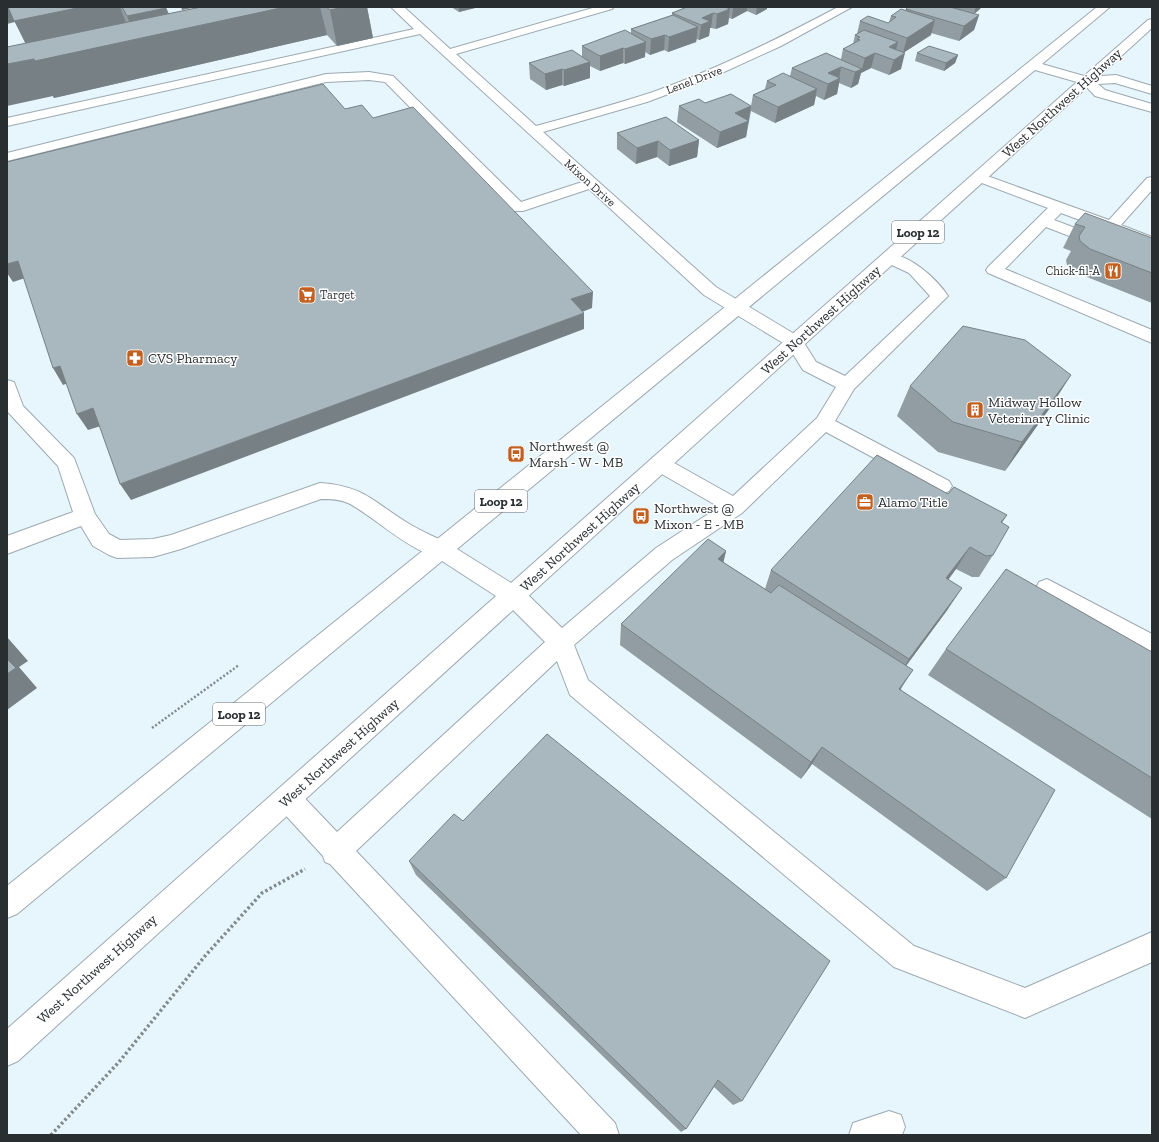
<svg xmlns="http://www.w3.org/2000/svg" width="1159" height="1142" viewBox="0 0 1159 1142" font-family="'Zilla Slab',serif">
<rect width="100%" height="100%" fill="#e7f5fd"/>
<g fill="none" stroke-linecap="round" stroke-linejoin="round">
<defs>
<path id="minor" d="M391 7H404L450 49 596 7H614L612 9 456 54 536 126C575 115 614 105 653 92 717 69 778 39 838 7H852L781 46 711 78 647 102 543 132 716 287 801 338 816 362 845 376 930 296 909 273 883 261 881 258 883 255C905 249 937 279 948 296L854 389 835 421 949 481 952 486 949 491 942 494 935 491 826 432 742 513 672 560 574 645 588 680 914 946 1025 988 1152 932V962L1025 1018 894 967 570 695 557 661 356 851 615 1123 619 1135H581L330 864 325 862 323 856 278 807 274 798 278 789 287 785 296 789 337 832 545 642 506 603 503 596 506 589 514 587 522 589 562 628 656 548 719 507 653 469 650 464 653 459 660 457 667 459 733 496 817 418 836 387 803 370 788 346 704 295 589 189 523 211H513L385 82 369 80 326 82 7 161V153L326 74 369 72 393 76 521 202 582 182 420 34 7 126V118L414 29Z
M1116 75 1152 86V94L1115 83 1098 84 1105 90 1152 104V112L1095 96 1081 81 1087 77Z
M979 173 1109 220 1147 178 1152 177V190L1121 225 1152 237V247L1061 213 1054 220 1152 257V268L1046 227 1005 269 1152 330V343L988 273 986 270 988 267 1048 208 974 180 972 177 974 174Z
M7 380 14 382 23 406 74 458 95 514 109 534 120 540 153 539 171 535 320 483C366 486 375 504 411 525 423 532 437 538 450 544L453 550 450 556C423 565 372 514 348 503 339 499 330 499 321 499L181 549 153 557 117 558 109 555 93 546 81 526 7 554V536L73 512 58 466 7 411Z
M1047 579 1152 634V656L1039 594 1036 588 1039 582Z
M889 1111 901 1115 905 1127 902 1135H849L853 1123Z"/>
<path id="major" d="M1097 7H1110L1042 64 1084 76 1148 20 1152 19V28L18 1061 7 1066V1029L496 596 442 561 17 914 7 918V886ZM1035 70 1077 82 511 583 457 549Z"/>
</defs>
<use href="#minor" stroke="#9ca9b0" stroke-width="2"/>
<use href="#major" stroke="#9ca9b0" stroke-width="2"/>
<path stroke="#818a8f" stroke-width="2.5" stroke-dasharray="2 2" stroke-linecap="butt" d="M152 728 239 665"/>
<path stroke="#818a8f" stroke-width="3.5" stroke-dasharray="2.5 2.5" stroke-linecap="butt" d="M51 1135 119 1062 205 956 262 893 305 869"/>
<use href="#minor" fill="#fff" fill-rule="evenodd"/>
<use href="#major" fill="#fff" fill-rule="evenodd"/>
</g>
<path fill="#919da3" d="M7 7H166L169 14 201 7H367L373 38 337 46 327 35 54 98Z
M451 7H479L459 12Z
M687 7H767V9L756 15 747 11 732 19 729 18 728 24 716 29 711 28H710L709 36 699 40 697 39 696 42 668 52 664 50 650 55 645 52V57L625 64 623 63 600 71 590 66V78L564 86 562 85 546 90 530 79 529 63 582 57V46L631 34V29L672 15V13Z
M908 7H981L980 9 974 14 979 15 974 30 959 41 931 33V35L903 53 901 69 889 75 871 68 861 73 858 84 851 88 839 83 837 94 824 100 816 96 814 105 775 123 751 111 746 137 717 148 677 122 679 106 705 103 751 106 753 95 765 89 767 81 790 76 792 68 841 59 843 49 853 44 855 35 857 34 860 21 888 23 889 22 891 16 905 10Z
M917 53 958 55 955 63 944 71 915 61Z
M617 133 699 140 697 157 669 166 657 157 636 164 617 149Z
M1075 224 1152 238V303L1077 273 1067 265 1066 260 1071 251 1063 248Z
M910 386 1052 405 1005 471 938 452 897 416Z
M948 494 1007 515 1002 523 993 555 979 577H972L956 569 948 580V609L906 666 901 689 1006 878 987 891 812 764 801 779 620 645 621 624 726 551 723 562 765 589 771 570Z
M946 649 1152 652V819L928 675Z
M463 821 742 1101 733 1105 714 1087 686 1129 681 1132 416 875 409 861Z"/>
<path fill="#768085" d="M7 7H120L131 36 32 57 15 22 7 24Z
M181 7H197L182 10Z
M285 7H320L327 35 54 98 53 96 7 106V64L136 39 127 16 166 8 175 31Z
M344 7H367L373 38 337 46 330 10Z
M459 7H479L459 12Z
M733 7H747V11L732 19Z
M757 7H767V9L756 15Z
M976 7H981L980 9 974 14Z
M730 9 728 24 716 29 717 14Z
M713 13 711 28H710L709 36 699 40 702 18Z
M979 15 974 30 959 41 964 26Z
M935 20 931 35 903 53 907 38Z
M698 27 696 42 668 52 669 37Z
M665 35 664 50 650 55 651 39Z
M646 42 645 57 625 64V49Z
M898 42 894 58 889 47Z
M623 48V63L600 71V56Z
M875 53 871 68 861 73 865 58Z
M905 53 901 69 889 75 894 60Z
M958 55 955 63 944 71 946 63Z
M590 62V78L564 86V70Z
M841 67 839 79 840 78 837 94 824 100 828 84V73Z
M562 69V85L546 90 545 74Z
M862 69 858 84 851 88 855 72Z
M817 89 814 105 775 123 778 107Z
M751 106 746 137 717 148 720 132 735 113Z
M699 140 697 157 669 166 670 150Z
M658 141 657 157 636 164 637 148Z
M18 261 28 277 13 282 7 273V264Z
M593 292 592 308 572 316 571 299Z
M584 313V329L131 500 120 484Z
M60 366 71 382 63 385 53 368Z
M1071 375 1052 405 1005 471 1022 442Z
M93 408 104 425 88 430 77 414Z
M970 547 956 569 933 600 946 578Z
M726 551 721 573 718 559Z
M962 588 948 609 897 678 909 659Z
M7 637 28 661 19 667 37 688 7 710Z
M913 670 900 690 899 689Z
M822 747 812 764 801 779 811 762Z"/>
<path fill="#a9b7be" stroke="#768085" d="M8 7H82L14 21Z
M122 7H166V8L127 16Z
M201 7H285L35 61 34 59 7 64V47Z
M326 7H344L330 10Z
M687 7H725L730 9 717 14 713 13 702 18 710 21 701 25 672 13Z
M908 7H950L979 15 964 26 906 9Z
M901 9 935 20 907 38 860 21 868 16 888 23 896 17 891 16Z
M673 15 698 27 669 37 665 35 651 39 631 29Z
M625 30 646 42 625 49 623 48 600 56 582 46Z
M864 30 898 42 889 47 905 53 894 60 875 53 865 58 843 49 860 40 857 39 860 37 855 35Z
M929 46 958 55 946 63 917 53Z
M572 50 590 62 564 70 562 69 545 74 529 63Z
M826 53 862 69 855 72 841 67 828 73 840 78 828 84 792 68Z
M783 73 817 89 778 107 753 95 776 85 767 81Z
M323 84 345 109 362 105 373 118 413 107 593 292 571 299 584 313 120 484 93 408 77 414 60 366 53 368 18 261 7 264V162Z
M731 94 751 106 735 113 749 121 720 132 679 106 699 99 705 103Z
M666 117 699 140 670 150 658 141 637 148 617 133Z
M1085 213 1152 238V273L1090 249 1080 241 1079 236 1085 227 1075 224Z
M963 326 1025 340 1071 375 1022 442 953 422 910 386Z
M877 455 948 494 954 487 1007 515 1001 522 1009 527 993 555 986 556 970 547 946 578 962 588 909 659 771 570Z
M708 539 726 551 718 559 771 593 779 585 913 670 899 689 1055 790 1006 878 822 747 811 762 621 624Z
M1006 569 1152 652V778L946 649Z
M7 659 16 668 7 674Z
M547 734 830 961 742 1101 718 1080 686 1129 409 861 454 814 463 821Z"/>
<defs>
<symbol id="restaurant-square" viewBox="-11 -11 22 22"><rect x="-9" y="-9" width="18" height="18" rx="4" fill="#c16021" stroke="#fff"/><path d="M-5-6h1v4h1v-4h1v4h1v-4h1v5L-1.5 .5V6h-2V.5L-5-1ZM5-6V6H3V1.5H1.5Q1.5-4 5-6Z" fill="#fff"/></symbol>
<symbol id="supermarket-square" viewBox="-11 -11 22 22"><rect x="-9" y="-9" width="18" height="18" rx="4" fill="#c16021" stroke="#fff"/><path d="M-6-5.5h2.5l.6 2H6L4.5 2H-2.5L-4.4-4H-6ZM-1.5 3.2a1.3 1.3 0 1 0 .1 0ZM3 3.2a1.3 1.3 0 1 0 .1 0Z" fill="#fff"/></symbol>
<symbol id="pharmacy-square" viewBox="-11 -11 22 22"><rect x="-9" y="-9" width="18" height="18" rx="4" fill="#c16021" stroke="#fff"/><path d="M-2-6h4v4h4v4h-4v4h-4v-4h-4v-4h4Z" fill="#fff"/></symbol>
<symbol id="building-square" viewBox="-11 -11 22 22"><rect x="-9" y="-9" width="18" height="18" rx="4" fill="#c16021" stroke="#fff"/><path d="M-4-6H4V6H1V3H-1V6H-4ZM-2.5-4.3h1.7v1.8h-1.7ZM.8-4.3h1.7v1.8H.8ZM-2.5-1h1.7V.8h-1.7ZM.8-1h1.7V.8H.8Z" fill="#fff"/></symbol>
<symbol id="bus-square" viewBox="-11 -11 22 22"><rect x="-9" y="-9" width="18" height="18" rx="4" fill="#c16021" stroke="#fff"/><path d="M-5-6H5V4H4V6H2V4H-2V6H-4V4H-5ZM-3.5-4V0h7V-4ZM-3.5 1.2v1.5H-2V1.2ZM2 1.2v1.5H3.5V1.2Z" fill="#fff"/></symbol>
<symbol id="office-square" viewBox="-11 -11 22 22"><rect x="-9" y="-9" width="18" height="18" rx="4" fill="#c16021" stroke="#fff"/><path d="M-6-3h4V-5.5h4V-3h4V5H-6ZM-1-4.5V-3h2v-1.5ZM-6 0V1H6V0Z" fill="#fff"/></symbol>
</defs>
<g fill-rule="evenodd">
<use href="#restaurant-square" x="1103" y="261" width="20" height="20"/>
<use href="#supermarket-square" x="297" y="285" width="20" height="20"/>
<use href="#pharmacy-square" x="125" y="348" width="20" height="20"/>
<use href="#building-square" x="965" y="400" width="20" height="20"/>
<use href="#bus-square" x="506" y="444" width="20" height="20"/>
<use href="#office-square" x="855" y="492" width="20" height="20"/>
<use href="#bus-square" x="631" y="506" width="20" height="20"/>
</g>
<g text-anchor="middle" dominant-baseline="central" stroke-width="3" stroke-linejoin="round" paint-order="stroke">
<g font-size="12" fill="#292e31" stroke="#fff">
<text transform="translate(694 80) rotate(-21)">Lenel Drive</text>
<text transform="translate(590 183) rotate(42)">Mixon Drive</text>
</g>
<g font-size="12" fill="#292e31" stroke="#fff" text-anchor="end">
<text x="1100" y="271">Chick-fil-A</text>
<text x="320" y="295" text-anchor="start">Target</text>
</g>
<g fill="#fff" stroke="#696d6f" stroke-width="1">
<rect x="892" y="221" width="52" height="22" rx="3"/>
<rect x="475" y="490" width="52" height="22" rx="3"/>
<rect x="213" y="703" width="52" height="22" rx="3"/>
</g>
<g font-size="13" font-weight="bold" fill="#292e31">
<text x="918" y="232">Loop 12</text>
<text x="501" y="501">Loop 12</text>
<text x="239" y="714">Loop 12</text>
</g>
<g font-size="14" fill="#292e31" stroke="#fff">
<text transform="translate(1062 103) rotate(-42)">West Northwest Highway</text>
<text transform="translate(821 320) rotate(-42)">West Northwest Highway</text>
<text transform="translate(580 537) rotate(-42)">West Northwest Highway</text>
<text transform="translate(339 753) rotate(-42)">West Northwest Highway</text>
<text transform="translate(97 969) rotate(-42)">West Northwest Highway</text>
</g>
<g font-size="14" fill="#292e31" stroke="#fff" text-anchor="start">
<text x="148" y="358">CVS Pharmacy</text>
<text x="988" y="402">Midway Hollow<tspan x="988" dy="16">Veterinary Clinic</tspan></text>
<text x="529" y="446">Northwest @<tspan x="529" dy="16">Marsh - W - MB</tspan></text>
<text x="878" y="502">Alamo Title</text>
<text x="654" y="508">Northwest @<tspan x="654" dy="16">Mixon - E - MB</tspan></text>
</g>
</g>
<rect width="1159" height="1142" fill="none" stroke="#292e31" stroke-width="16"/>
</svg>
